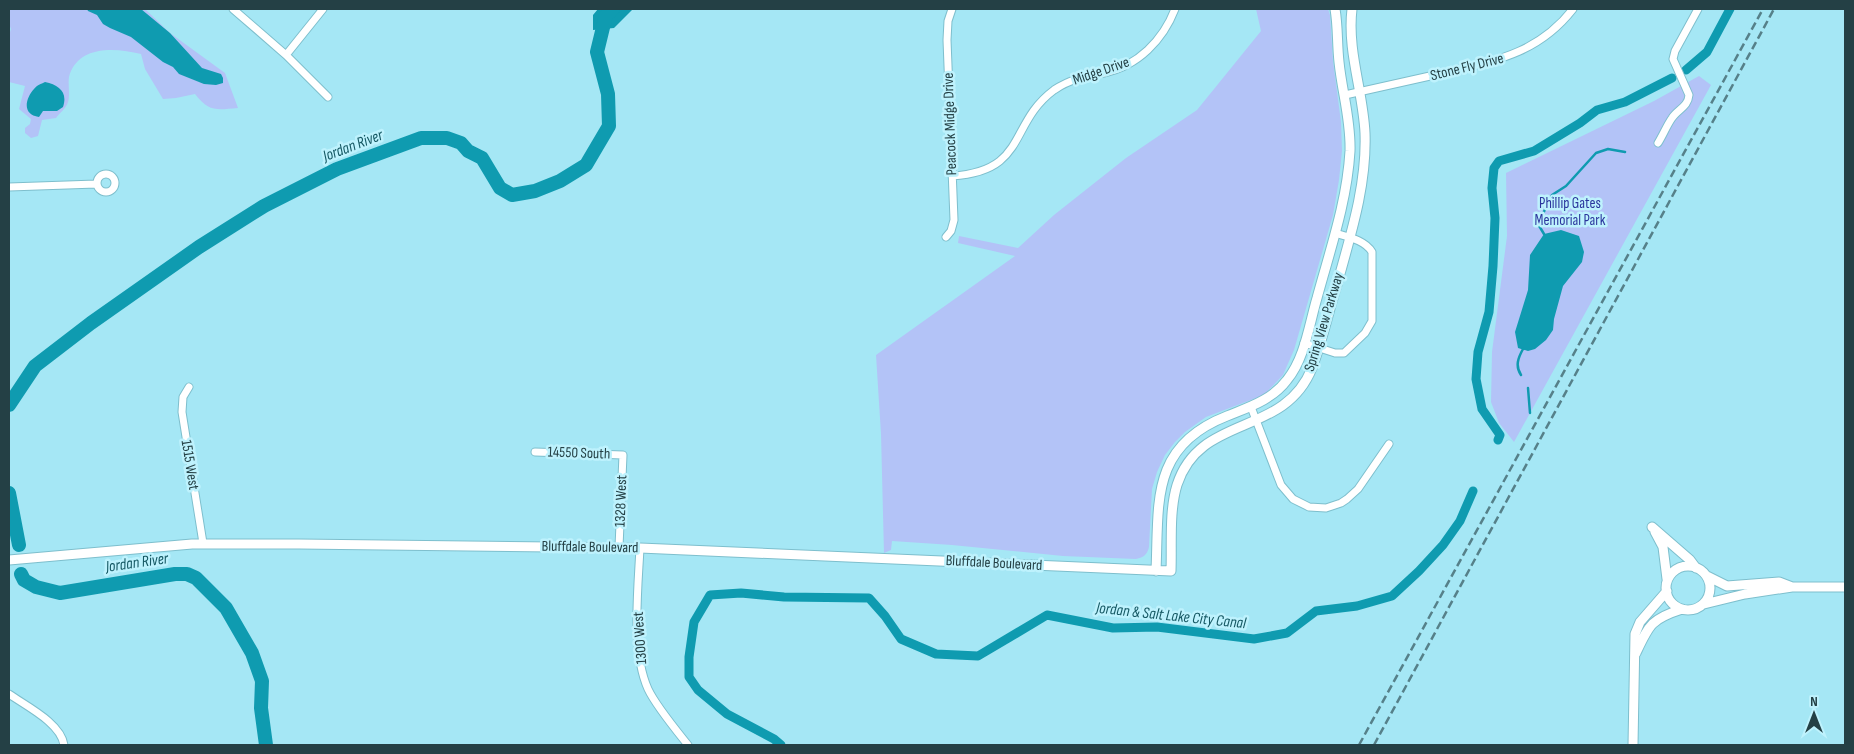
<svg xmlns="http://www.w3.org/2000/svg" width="1854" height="754" viewBox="0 0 1854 754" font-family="'Sofia Sans Condensed',sans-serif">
<rect width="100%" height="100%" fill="#a5e7f5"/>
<path fill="#b3c3f7" d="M9 9H145L170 33 225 73 238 108C216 110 209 112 195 94L176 98 163 99 145 69 141 54C117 48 83 45 71 71 66 80 71 93 68 102 66 109 60 112 56 118L42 120 38 136 31 138 25 133V128L30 124 31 119 19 109 25 86 9 82V35L11 29 9 24Z
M1256 9H1328L1330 15 1333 61 1341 122 1342 151 1339 180 1333 215 1294 350 1283 375 1264 395 1206 417 1185 432 1175 442 1165 455 1157 472 1152 489 1149 547C1147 555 1144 557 1136 559L1063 556 952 545 892 541 891 550 884 553 881 434 876 355 1015 256 958 243 959 236 1018 248 1054 215 1126 158 1197 110 1261 31Z
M1699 76 1711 85 1514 442 1499 423 1491 402 1492 352 1507 236 1506 173 1654 101Z"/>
<path fill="#0f9bb0" d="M87 9H141L170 33 202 68 221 74 223 78V83L216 85 204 84 179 74 173 67 163 62 131 37 110 28 103 24 97 15 88 11Z
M598 9H633L614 28 593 30V15Z
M45 82C59 85 68 92 63 107L57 111H43L39 117C22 115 25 99 34 89 37 85 41 84 45 82Z
M1561 230 1579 236 1584 252 1582 262 1563 286 1554 319 1553 330 1546 340 1535 349 1528 351 1518 348 1515 332 1528 290 1530 255 1544 234Z"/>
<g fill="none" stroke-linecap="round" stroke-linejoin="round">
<path stroke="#0f9bb0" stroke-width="2.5" d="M1544 234 1538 224 1552 195 1566 186 1596 153 1608 149 1625 152
M1521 375C1515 366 1518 358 1523 349
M1528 388 1530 413"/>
<path stroke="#0f9bb0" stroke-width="9" d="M1686 70 1707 52 1730 9
M1498 440 1500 435 1482 409 1476 379 1478 352 1489 312 1493 266 1495 218 1492 188 1494 168 1499 161 1534 151 1580 123 1597 110 1625 102 1672 78
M781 745 774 739 727 714 698 690 689 677V657L694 622 710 595 741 593 784 597 869 598 885 616 901 639 936 654 978 656 1047 615 1113 628 1157 627 1254 639 1287 633 1316 611 1357 606 1392 596 1419 571 1443 545 1460 521 1473 491"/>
<path stroke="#0f9bb0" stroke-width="14" d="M9 405 35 366 91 323 199 247 264 206 337 169 421 138H447L461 143 468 151 482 158 500 188 512 195 535 191 560 181 586 165 609 126 608 94 597 52 606 15 613 9
M9 493 19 545
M21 574 24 580 36 587 60 593 175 574H187L196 578 226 608 252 653 262 681 261 708 266 745"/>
<defs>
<path id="minor" d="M233 9 286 55 328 97
M286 55 323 9
M1345 95C1376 88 1407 81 1439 74 1493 61 1537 55 1573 9
M1658 143C1663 135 1667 125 1672 118 1678 109 1688 107 1689 95L1673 59 1675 51 1698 9
M97 183a9 9 0 1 1 18 0a9 9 0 1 1-18 0Z
M952 176C1028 171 1008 124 1054 90 1070 79 1087 76 1104 73 1138 66 1163 40 1175 9
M9 187 96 184
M946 237 951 231 954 220 947 40 948 21 952 9
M1304 343 1335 353H1344L1365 333 1372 321V252C1365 240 1348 237 1335 233
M189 387 183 397 182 412 203 543
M1251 407 1281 485 1293 499 1309 507 1326 508 1341 503 1347 499 1358 489 1389 444
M535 452 623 455 619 547
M640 548C638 589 631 651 648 689 656 706 676 730 688 745
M9 694C26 706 61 723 64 745"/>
<path id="tertiary" d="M1652 527 1690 560 1696 568
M1655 532 1663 547 1667 579
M9 560 192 544H299L640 548 1171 571C1172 544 1169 511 1177 485 1200 413 1284 438 1312 368 1322 342 1328 314 1336 288 1350 237 1367 186 1365 133 1363 91 1347 51 1352 9
M1666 588a22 22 0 1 1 44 0a22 22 0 1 1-44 0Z
M1156 571C1159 502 1150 446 1227 416 1249 407 1272 400 1287 380 1305 358 1309 325 1317 298 1330 250 1347 202 1350 151 1351 120 1342 92 1339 62 1337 44 1338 26 1335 9
M1707 576 1727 586 1779 582 1792 587
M1704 604 1745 594 1792 587H1845
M1636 653C1649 625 1651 619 1682 609
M1633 745 1635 634 1640 622 1667 591"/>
</defs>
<use href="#minor" stroke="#7ebfcd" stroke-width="9"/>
<use href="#tertiary" stroke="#7ebfcd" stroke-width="11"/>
<use href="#minor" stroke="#fff" stroke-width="7"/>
<use href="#tertiary" stroke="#fff" stroke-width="9"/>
<path stroke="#568089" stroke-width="2.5" stroke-dasharray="8 4" stroke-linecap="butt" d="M1359 745 1763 9
M1374 745 1774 9"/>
</g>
<g text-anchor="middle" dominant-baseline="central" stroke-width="5" stroke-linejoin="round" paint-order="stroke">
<g font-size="15" fill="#244045" stroke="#bef2fd">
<text transform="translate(1467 67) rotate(-14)">Stone Fly Drive</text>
<text transform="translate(1101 71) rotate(-19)">Midge Drive</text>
<text transform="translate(950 124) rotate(-92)">Peacock Midge Drive</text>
<text transform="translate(1324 322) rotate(-73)">Spring View Parkway</text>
<text transform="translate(579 453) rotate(2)">14550 South</text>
<text transform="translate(190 465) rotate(81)">1515 West</text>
<text transform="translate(621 501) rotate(-88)">1328 West</text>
<text transform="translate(590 547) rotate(1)">Bluffdale Boulevard</text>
<text transform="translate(994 563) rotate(3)">Bluffdale Boulevard</text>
<text transform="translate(640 638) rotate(-94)">1300 West</text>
</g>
<g font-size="15" fill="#2b369d" stroke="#bef2fd">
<text x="1570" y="203">Phillip Gates<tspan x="1570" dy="17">Memorial Park</tspan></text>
</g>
<g font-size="16" font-style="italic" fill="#155863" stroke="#bef2fd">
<text transform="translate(353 146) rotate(-21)">Jordan River</text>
<text transform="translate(137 563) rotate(-8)">Jordan River</text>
<text transform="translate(1171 616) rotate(6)">Jordan &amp; Salt Lake City Canal</text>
</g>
</g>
<rect width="1854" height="754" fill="none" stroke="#244045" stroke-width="20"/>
<g transform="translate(1814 714)" stroke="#bef2fd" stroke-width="4" paint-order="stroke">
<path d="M0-4L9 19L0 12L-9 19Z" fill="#244045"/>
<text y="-8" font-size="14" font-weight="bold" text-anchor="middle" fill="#244045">N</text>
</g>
</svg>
